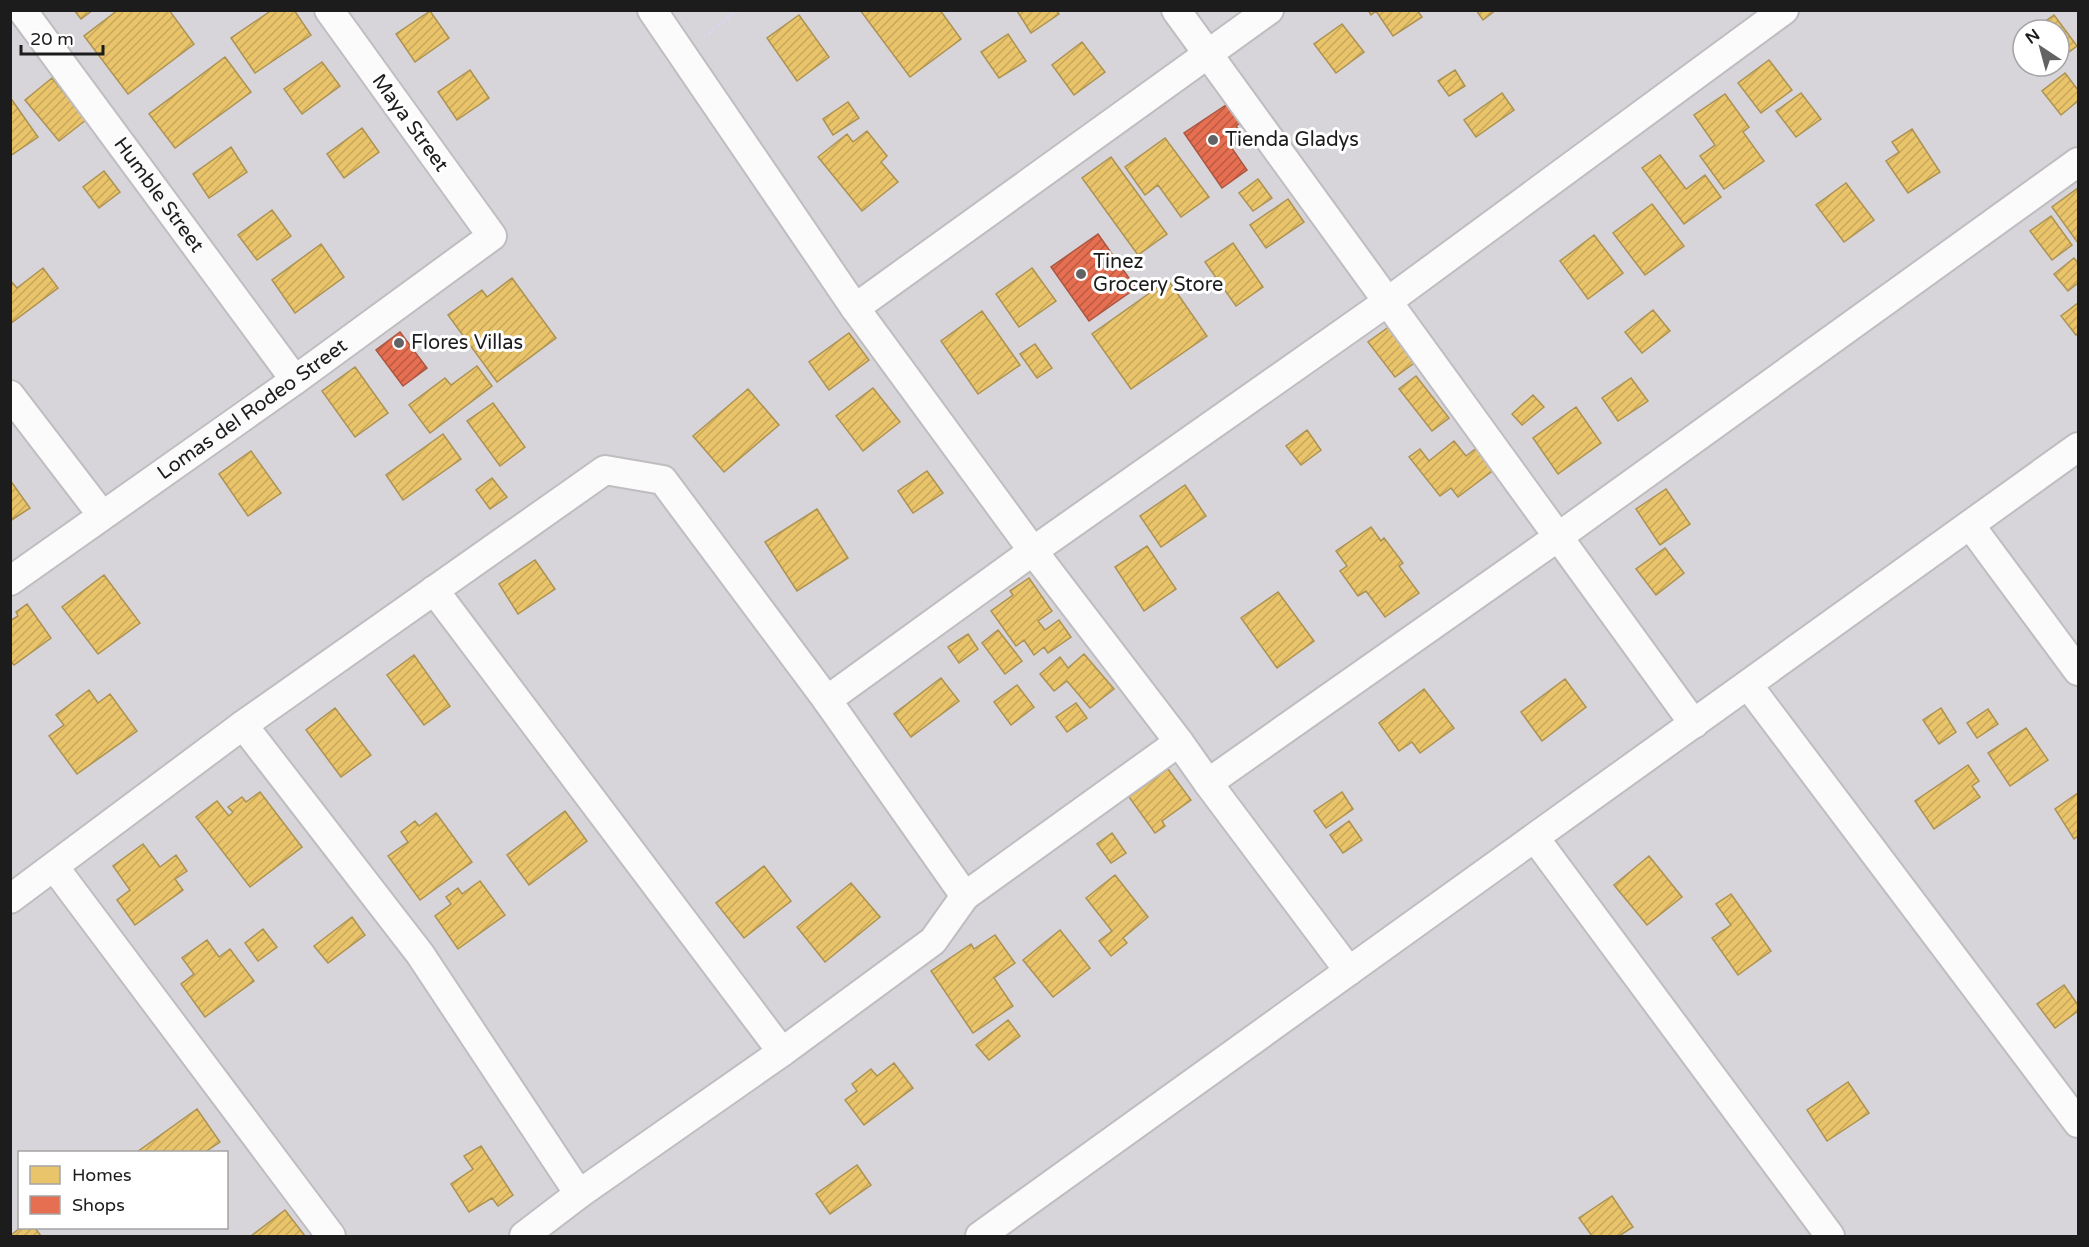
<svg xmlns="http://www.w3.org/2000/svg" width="2089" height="1247" viewBox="0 0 2089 1247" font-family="'Varela Round',sans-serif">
<defs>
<pattern id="homes-hatch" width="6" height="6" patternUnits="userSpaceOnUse" patternTransform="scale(1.5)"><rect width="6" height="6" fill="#e9c46a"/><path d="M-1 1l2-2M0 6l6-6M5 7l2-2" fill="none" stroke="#c7a85b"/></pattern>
<pattern id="shops-hatch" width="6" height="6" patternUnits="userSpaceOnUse" patternTransform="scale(1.5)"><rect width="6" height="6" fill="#e76f51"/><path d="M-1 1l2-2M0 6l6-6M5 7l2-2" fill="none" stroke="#ba5a42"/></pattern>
</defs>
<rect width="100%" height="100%" fill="#e8e4ea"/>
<path fill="#d7d5d9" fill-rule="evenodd" d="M11 11H2078V1236H11ZM2023 30H2059V66H2023ZM20 1152H226V1228H20Z"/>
<path fill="url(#homes-hatch)" stroke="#ac9253" stroke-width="1.5" d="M74 10H93L81 19Z
M118 10H169L194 44 128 94 84 36Z
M272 10H294L311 35 255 73 231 38Z
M860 10H940L961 39 910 77Z
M1056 10 1059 14 1031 33 1017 11Z
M1368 10H1417L1422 17 1393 36 1376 11 1371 15Z
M1476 10H1496L1483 20Z
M430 11 449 38 415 62 396 34Z
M799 15 829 57 797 81 767 38Z
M2054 15 2077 46 2059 59V30H2033Z
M1342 24 1364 52 1336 73 1314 44Z
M1008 34 1026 61 999 78 981 52Z
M2023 38V55L2015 44Z
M1082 42 1105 72 1074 95 1052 65Z
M225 57 251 92 175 148 149 114Z
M1769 60 1792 90 1761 113 1738 83Z
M322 62 340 86 302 114 284 89Z
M2031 66H2050L2038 75Z
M470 70 489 98 457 120 438 92Z
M1455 70 1465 86 1449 96 1438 81Z
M2065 73 2078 90V101L2061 115 2042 91Z
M52 78 86 120 59 141 25 100Z
M1502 93 1514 110 1476 137 1464 120Z
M1801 93 1821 119 1796 137 1776 111Z
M1725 94 1749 127 1743 132 1764 161 1724 189 1700 156 1715 145 1694 115Z
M12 100 38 137 10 156V101Z
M848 102 859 118 833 135 823 119Z
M362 128 379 152 344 178 327 154Z
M1912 129 1940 172 1908 193 1886 161 1899 152 1892 142Z
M867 131 887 156 881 162 898 182 862 211 818 157 847 134 853 142Z
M1165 138 1209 197 1181 217 1158 185 1145 195 1125 167Z
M231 147 247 172 209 198 193 174Z
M1660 155 1686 189 1705 175 1721 197 1684 224 1642 168Z
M1111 157 1167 234 1138 255 1082 178Z
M104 171 120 192 99 208 83 187Z
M1258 179 1272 198 1253 211 1239 193Z
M1846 183 1874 220 1844 242 1816 205Z
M2078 188V243L2052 207Z
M1288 199 1304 222 1266 248 1250 225Z
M1652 204 1684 246 1645 275 1613 233Z
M272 210 291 236 257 260 238 235Z
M2051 216 2072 245 2052 260 2030 231Z
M1594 235 1623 273 1588 299 1560 261Z
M1233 243 1263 287 1236 306 1205 262Z
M321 244 344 277 295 313 272 280Z
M2074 258 2078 263V283L2068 291 2054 274Z
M43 268 58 288 10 324V280L17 288Z
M1032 268 1056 301 1019 327 996 294Z
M512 278 556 338 497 382 448 315 482 290 487 297Z
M1168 280 1207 336 1131 389 1092 334Z
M2078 303V333L2076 335 2061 316Z
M1653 310 1670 331 1642 353 1625 332Z
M982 311 1020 365 978 394 941 341Z
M1390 326 1417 361 1395 377 1368 342Z
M849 333 869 360 829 390 809 362Z
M1035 344 1052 368 1037 378 1020 354Z
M477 366 492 386 430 433 409 405 445 378 451 385Z
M355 367 388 413 355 437 322 391Z
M1416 376 1449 418 1432 431 1399 389Z
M1631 378 1648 401 1618 421 1602 398Z
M873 388 900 422 863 451 836 416Z
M748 389 779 425 724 472 693 436Z
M1533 395 1544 407 1522 425 1512 414Z
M493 403 525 447 500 466 467 421Z
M1576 407 1601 443 1558 474 1533 438Z
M1307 430 1321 450 1301 465 1286 446Z
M443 434 461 459 403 500 386 475Z
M1454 441 1466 456 1478 447 1495 469 1458 497 1451 488 1440 496 1409 457 1420 449 1429 461Z
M251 451 281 493 248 516 219 474Z
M927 471 943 493 913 513 898 491Z
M492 478 507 497 490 509 476 490Z
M10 480 30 508 10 521Z
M1185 485 1206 516 1161 547 1140 516Z
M1666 489 1690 524 1660 545 1636 509Z
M817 509 848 558 797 591 765 542Z
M1371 527 1381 541 1384 538 1403 563 1399 566 1419 593 1385 617 1366 591 1358 596 1340 571 1347 566 1336 551Z
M1147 546 1176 589 1144 611 1115 567Z
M1665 548 1684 573 1656 595 1636 569Z
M535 560 555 589 518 614 499 584Z
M104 575 140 623 98 654 62 607Z
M1029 578 1052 611 1038 621 1045 630 1059 620 1071 637 1048 653 1044 647 1034 655 1024 640 1016 646 991 611 1013 595 1010 591Z
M1278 592 1314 641 1277 668 1241 618Z
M27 604 51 638 14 665 10 661V621L18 616 16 612Z
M998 630 1022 661 1005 674 982 643Z
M968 634 978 649 959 663 948 647Z
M1084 654 1114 689 1090 708 1067 681 1054 691 1040 674 1060 657 1068 668Z
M414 655 450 706 424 725 387 675Z
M941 678 959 701 911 737 894 714Z
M1565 679 1586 707 1542 741 1521 712Z
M1017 685 1034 707 1011 725 994 702Z
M1424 689 1454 728 1420 753 1412 742 1399 751 1379 723Z
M89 690 98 703 110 694 137 731 77 774 49 736 64 725 56 715Z
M1076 703 1087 718 1067 732 1056 717Z
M335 708 371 755 341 777 306 730Z
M1941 708 1956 732 1939 744 1923 720Z
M1988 709 1998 724 1977 738 1967 723Z
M2026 728 2048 760 2010 786 1988 753Z
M1968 765 1979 781 1972 786 1980 797 1934 829 1915 801Z
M1168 769 1191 800 1162 821 1165 826 1155 833 1129 797Z
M260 792 302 847 250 887 196 817 217 801 229 816 233 812 228 807 242 797 246 802Z
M1342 792 1353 809 1326 828 1314 811Z
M2078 793V836L2074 839 2055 809Z
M565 811 587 841 529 885 507 855Z
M436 813 472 862 420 900 388 856 408 842 401 832 415 821 419 826Z
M1349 821 1362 840 1343 853 1330 835Z
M1112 833 1126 853 1111 863 1097 844Z
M143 844 160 867 176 855 187 871 175 879 183 890 135 925 117 900 130 890 113 866Z
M1649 856 1682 897 1647 925 1614 885Z
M764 866 791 901 744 938 716 903Z
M1115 875 1148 917 1123 938 1127 943 1111 956 1099 941 1112 931 1086 898Z
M480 881 505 915 458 949 435 916 451 904 446 897 458 888 462 894Z
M851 883 880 917 825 962 797 927Z
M1731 894 1771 951 1738 975 1712 938 1731 925 1716 904Z
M352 917 365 935 328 963 314 946Z
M263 929 277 947 258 961 245 943Z
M1060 930 1090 968 1053 997 1023 960Z
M995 935 1015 963 994 978 1013 1006 973 1033 931 971 971 944 974 949Z
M207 940 219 957 230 949 254 981 205 1017 181 984 194 974 182 958Z
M2064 985 2078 1005V1011L2055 1028 2037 1004Z
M1008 1020 1020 1036 989 1060 976 1045Z
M894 1063 913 1088 864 1125 845 1100 857 1091 852 1084 871 1069 877 1076Z
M1848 1082 1869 1113 1827 1141 1807 1110Z
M197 1109 220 1142 205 1152H137Z
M481 1146 513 1195 498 1206 492 1198 469 1212 451 1184 473 1169 464 1156Z
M857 1165 871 1185 830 1214 816 1194Z
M1612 1196 1633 1227 1619 1236H1592L1579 1218Z
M285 1210 305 1236H251Z
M20 1228H35L41 1236H10Z"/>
<path fill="url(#shops-hatch)" stroke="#aa5641" stroke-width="1.5" d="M1229 103 1242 122 1236 126 1244 138 1231 147 1247 170 1222 188 1184 133Z
M1098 234 1136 288 1089 321 1051 267Z
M400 332 427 368 403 386 376 350Z"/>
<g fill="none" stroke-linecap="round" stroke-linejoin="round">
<defs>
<g id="street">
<path id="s1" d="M22 10 295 380"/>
<path d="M652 10 855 308 1033 551 1179 742 1208 783 1349 971"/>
<path d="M1176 10 1694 724"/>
<path d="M855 308 1269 10"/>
<path d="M10 395 102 515"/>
<path d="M1970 525 2078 671"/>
<path id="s2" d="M10 581 295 380 492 236 329 10"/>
<path d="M434 590 782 1052"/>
<path d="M1748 685 2078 1123"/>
<path d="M827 700 1033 551 1387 302 1784 10"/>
<path d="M243 725 420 954 579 1194"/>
<path d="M1208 783 1558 537 2078 162"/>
<path d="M1535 838 1830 1236"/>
<path d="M55 868 331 1236"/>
<path d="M10 899 243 725 605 470 663 480 827 700 965 896"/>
<path d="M524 1236 579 1194 782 1052 933 941 965 896 1179 742"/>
<path d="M980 1236 2078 447"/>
</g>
</defs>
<use href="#street" stroke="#bfbdc0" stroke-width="32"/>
<path stroke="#d9d6ea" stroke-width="4" stroke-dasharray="3 3" stroke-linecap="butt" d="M703 37 739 10"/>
<use href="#street" stroke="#fcfbfc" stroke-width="28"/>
</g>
<g fill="#636264" stroke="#fff" stroke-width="2">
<circle cx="1213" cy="140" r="6"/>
<circle cx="1081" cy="274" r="6"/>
<circle cx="399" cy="343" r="6"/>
</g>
<g text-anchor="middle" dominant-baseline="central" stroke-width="6" stroke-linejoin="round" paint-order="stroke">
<g font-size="20" fill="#1c1c1c" stroke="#fff">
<text transform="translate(410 123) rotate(54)">Maya Street</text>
<text stroke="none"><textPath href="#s1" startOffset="230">Humble Street</textPath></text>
<text stroke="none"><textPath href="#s2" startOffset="297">Lomas del Rodeo Street</textPath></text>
</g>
<g font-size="20" fill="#1c1c1c" stroke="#fff" text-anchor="start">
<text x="1225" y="140">Tienda Gladys</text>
<text x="1093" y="262">Tinez<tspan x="1093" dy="23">Grocery Store</tspan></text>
<text x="411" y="343">Flores Villas</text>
</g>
</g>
<rect width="2089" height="1247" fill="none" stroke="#1c1c1c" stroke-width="24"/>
<rect x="18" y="1151" width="210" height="78" fill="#ffffff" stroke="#a4a4a4" stroke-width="1.5"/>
<rect x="30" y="1166" width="30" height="18" fill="#e9c46a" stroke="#a4a4a4" stroke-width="1.5"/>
<text x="72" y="1181" font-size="18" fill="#1c1c1c">Homes</text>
<rect x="30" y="1196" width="30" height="18" fill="#e76f51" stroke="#a4a4a4" stroke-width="1.5"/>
<text x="72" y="1211" font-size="18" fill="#1c1c1c">Shops</text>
<g transform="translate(2041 48) rotate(324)"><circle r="28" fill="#ffffff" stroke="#a4a4a4" stroke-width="1.5"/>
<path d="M0-4.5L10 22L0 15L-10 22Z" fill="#636264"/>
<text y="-9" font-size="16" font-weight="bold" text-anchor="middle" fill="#1c1c1c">N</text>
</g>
<path d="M21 45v9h82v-9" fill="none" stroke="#1c1c1c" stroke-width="3"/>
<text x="30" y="45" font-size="18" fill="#1c1c1c" stroke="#ffffff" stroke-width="4.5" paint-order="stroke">20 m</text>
</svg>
